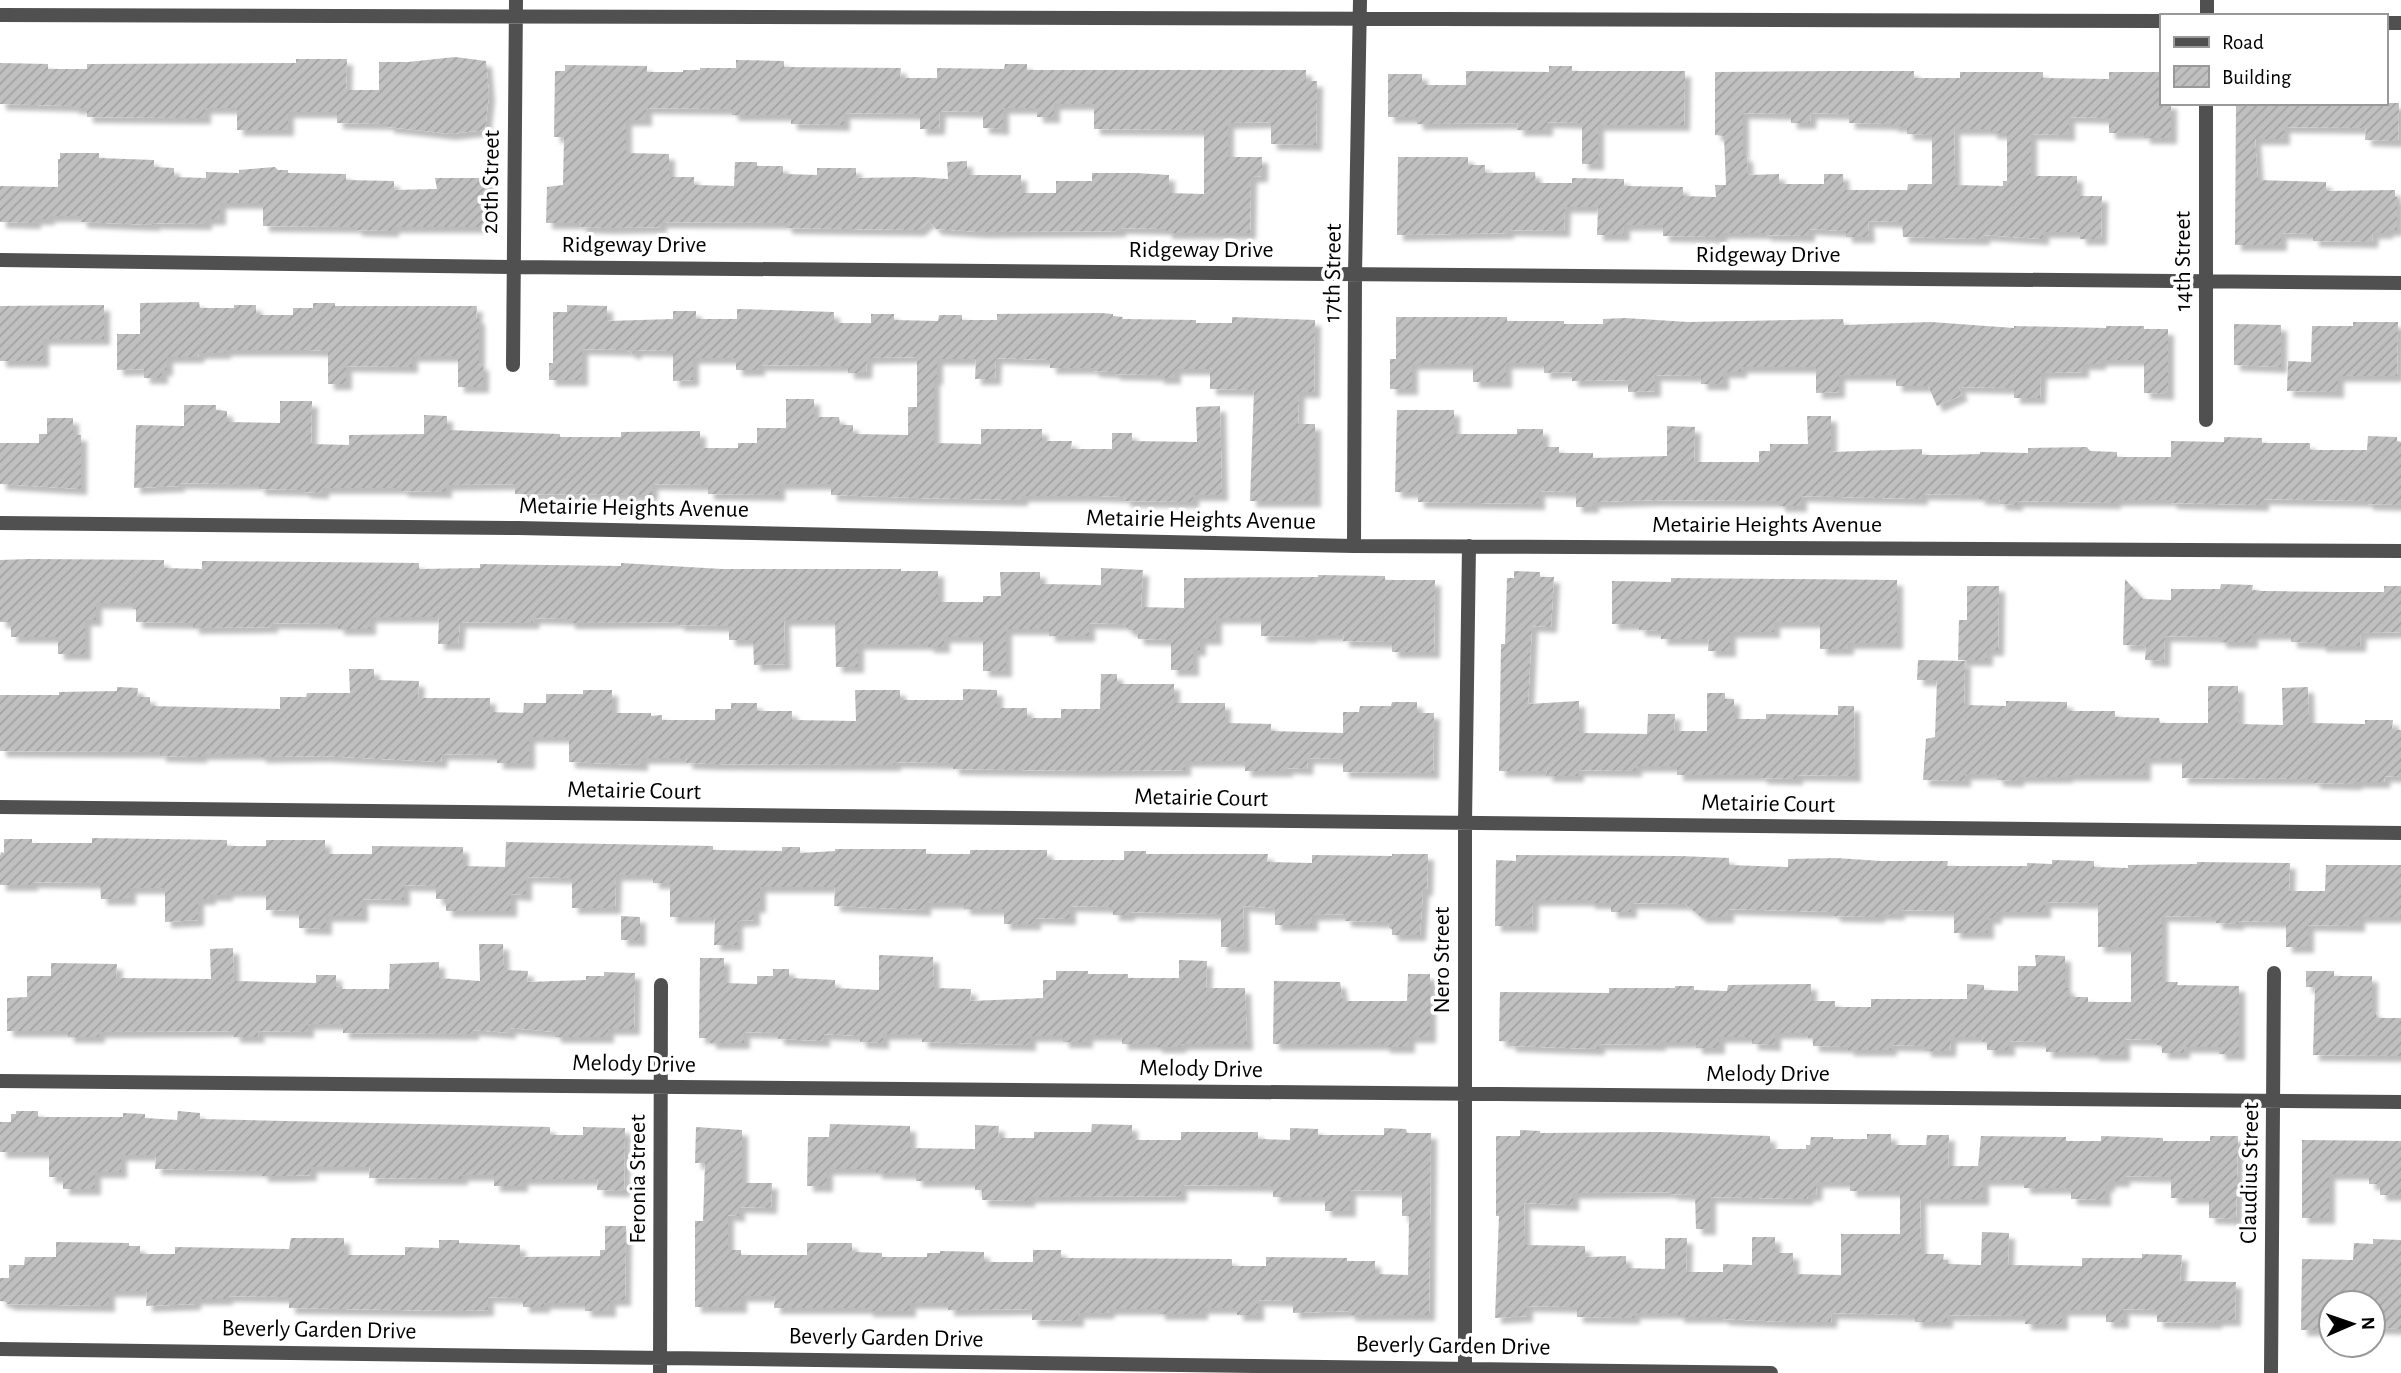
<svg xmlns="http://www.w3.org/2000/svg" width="2401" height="1373" viewBox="0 0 2401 1373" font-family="'Alegreya Sans',sans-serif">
<defs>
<pattern id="building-hatch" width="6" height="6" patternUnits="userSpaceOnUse" patternTransform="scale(1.75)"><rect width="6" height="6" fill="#c0c0c0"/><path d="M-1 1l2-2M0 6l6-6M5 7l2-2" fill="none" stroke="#a3a3a3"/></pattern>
<filter id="shadow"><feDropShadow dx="6" dy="6" stdDeviation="2" flood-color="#0004"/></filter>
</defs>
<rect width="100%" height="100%" fill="#fff"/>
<path fill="url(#building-hatch)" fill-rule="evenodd" filter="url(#shadow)" d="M455 57 486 61 489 95 485 130 450 134 388 127V124L337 123V112H288V130H237V108H205V118H186L87 117V108H73V106L0 104V63L48 64V69H87V64L296 63V59H347L346 90H379V62H408Z
M736 60 784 61V67L901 68 900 78H937V68L1004 69 1005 64H1027V70H1306V81H1317L1316 145 1271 144V122L1228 123V157H1262V176L1251 177 1250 233H1166V229L1120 228V231L980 232 936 229 929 221 919 230 786 228V223L661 222V227L608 228 580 227 581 223H546L547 187 563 185 564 137H554L555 71H565V65L647 66V72H683V70H700V68H736ZM1054 104H1094V129L1204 130V194L1169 193V175L1136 173H1092V181H1056V193H1021V175H967V161L947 162 948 179 916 177 856 178V168H817V175L783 174V166H757V162H735L734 186 694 185V177H669V154L626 153V120H646V108L732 109V115H791V124L844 125V113L920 114V129H939L940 111 983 112V128L1003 129V108H1037V117H1054Z
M1549 66H1572V71H1685L1684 125H1598V164H1582V123L1547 122V130H1517L1518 123 1417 124V117H1388V74H1422V85H1466V71L1549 72Z
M1841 71H1914V78H1960V72H2043V78L2109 79V72H2161V103H2171V138H2144V133H2109V118L2069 117V135L2031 134V176H2077V196H2102L2101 239H2080V232H2043V239L1984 235V239L1903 237 1902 222 1868 221 1869 237H1846V231L1809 229V236L1765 235V233H1721V237L1663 236V225H1624V235H1597L1598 207H1565L1564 231 1508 230V233L1397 235 1398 157H1468V165H1485V173L1535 172 1536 183H1572V178L1624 179V186L1683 187V196L1716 197 1715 185H1726L1724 136 1715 135V72ZM1743 113 1791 114V123H1810L1811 113 1849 114V123L1892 124V126H1907V134L1932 135V184H1908L1907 190H1844L1843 174H1824V184H1779V174L1748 175 1747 156H1743ZM1954 129H1991V133H2007V181H2003V186L1955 185Z
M2236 103H2399L2398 141 2365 140 2366 128 2284 127V139H2255L2258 180 2326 182V191L2395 190V197H2397V230H2387V233H2373L2372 242 2313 241V234L2281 233V245H2235Z
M60 153H99V158L154 160V167L174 168V177L206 178V172L239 173V170L275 167 278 170H288V173L346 174V180L394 181V190L437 189 435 178H488L489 227H393V231L356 230V227L263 226V203H220V219H206V224L153 223 155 225 81 222V216H49V219H35V223L0 222V186L58 187V159H60Z
M199 302 200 308H234V305H256V315H293V308H313V303H335V306H477L476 318H479V365L483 364V387H458V356H412V367L346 366V384H328V351L310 350H225V353H199L198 357H167V370H162V378H144V369L117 370V334H140V303Z
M104 305V339H43V361H0V306Z
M567 305 607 306V321L673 319V311H696V319H737V309L834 312V323H871V314H894V320L938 321 939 315H962V320H997V314L1101 313 1113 314V316L1123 317 1122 319 1196 320V323H1232V317L1315 320 1314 392H1299L1298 424H1315V501H1250L1254 390 1210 389V369H1175V378H1158V375L1114 374V372L1093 371V368H1050V360L996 358 995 379H975L976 359H937V379H934V443L981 444V429H1042V441H1072L1071 449H1112V433H1132V441L1197 442 1196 407 1220 406 1222 495H1193V502L1124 501 1125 497 1101 496H1022V500L920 498 831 495V484H779V495L708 494V485L652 484V495L515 494V484L446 485V492L402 491V488H323V493L304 492V490L259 489V484H239L179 483V486L134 488 136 425 184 426V405H216V410L227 411V422L280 423V401H312L311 444 349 445V435L424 434V415L447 416V430L560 434V437H621V432L700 431V448H738V443H757V428H786V399H814V417H839L840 425H853V434L908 435V407H917V357L867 358 866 373H848V366L759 365V370H736V358H693V380L673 381V351L637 350 633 354 627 350 582 349V380H549V363H553V312H567Z
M1396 317H1507V321H1564V324H1603V319L1625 318 1688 322 1843 319 1844 325 1931 322 2014 328V326L2106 328V326H2144V329H2168V394L2144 393V360H2100V364H2083V372L2041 373 2040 398H2014V388L1959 387 1962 395 1937 406 1928 386H1896V375H1839V392L1816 393V367H1741V372H1723V384H1701V376L1655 375V391L1628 392V380L1572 381V372L1544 373V363H1506V382H1473V364H1412V389H1390V359H1396Z
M2353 322H2398L2397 376H2338V392L2287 391 2288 361 2311 362 2312 326H2353Z
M2234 324 2281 325V367L2234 365Z
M1397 410H1454V434H1517V429H1543V447H1559V453H1593V458L1667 456V426L1695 427 1694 462H1759V451H1770V444H1808L1807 416H1831V452L1922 449V455H1949L1980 454V452L2028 453V448L2087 447 2090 451 2117 452V457H2171V441L2224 442V437L2262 438V443H2310V450H2367L2368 436 2397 437V441L2401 442V505L2367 504V501L2263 499V505L2171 503V500H2115V503L2017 501V505L1999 504 2000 499H1979V495L1922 494V499L1801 496V506H1779V501L1654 500 1593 502V507H1576V492L1539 491V504L1418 502V492H1395Z
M47 418H73V435H81V489L0 484V443H39V434H47Z
M30 559 164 560V568L202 569V561L419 563V569L480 568V564L621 566V563L722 569H901V571H938V602H983V596H1001L1000 572H1040V584L1101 585V568L1143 570 1141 607 1184 608V578L1318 577V575L1385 576V580H1435L1434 652H1392V642L1343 641 1344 635H1311V637L1261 636V618H1216V639H1200V650H1193V670H1171V640L1138 639 1137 631 1129 630 1123 624 1089 623V636H1049V629H1006V671H983V637H944V647H928V644H858V667H836L835 620H784L785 664 754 665 753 640H729V626L678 625V622L569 623V619L534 618 533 623 460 622 458 644H438L439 617H370V629H338V624L272 623V627L193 628V623L136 622V609H133V603H96V620H85V654H58V637H11V622H0V560Z
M1514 571 1540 572V577H1554L1551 627 1532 626 1528 704 1579 701V733L1647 734 1648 714H1675L1674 731H1707V693H1725V699H1734V719H1766V714L1838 715V706H1854L1855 776 1797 775V779L1761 778V775H1677V766H1636V771L1578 770V776H1546L1547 771H1499L1501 644H1505L1507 578H1514Z
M1671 578 1897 580V643H1848V649H1820V622H1774V632H1730V651H1708L1709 639H1661V631L1639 630V624H1612V581L1671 582Z
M2125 579 2143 599 2171 600V589H2220L2221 584 2253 585 2252 590 2263 591 2339 592H2384V586H2401V632L2361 633 2360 646H2320V643L2291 642V634H2252V642H2220V637L2165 636 2164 661 2145 660 2146 646 2123 645Z
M1967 586H1999L1998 650H1987V660H1958L1959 620H1967Z
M1918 660 1965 661 1964 705 2006 706V701L2067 702V711H2115V717L2159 718 2160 723H2208V686H2238V724L2283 725 2282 688 2308 687 2309 723 2365 724V720H2393L2392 729 2401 730V777L2385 776 2384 782H2356V784L2314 783V779L2182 778V758H2145V775H2067V777H2018V781L1997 780V774H1965V781L1923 780 1926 739 1935 737 1937 680H1917Z
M349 669H374V680L419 681 418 698H490V712L523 713 524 703H546V694H583V690H612V713H651V716L662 715V720H715V709H731V703H757V711H792V720L856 721 855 690H900V700H963V689L997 690V708H1027V718H1061V709H1100L1101 674H1117V684H1174V703H1225V723L1271 724V731L1343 733V712H1359L1360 706H1391L1392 702H1417V713H1434L1433 773 1343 772V759L1308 758 1307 769 1287 768V771H1245V761H1185V770L1093 771 953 769V763L895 762V765L715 764 686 763 687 758H642V765L569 762V737H529V763H497V755L442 754 441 762 322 756 260 757V754H201V757L160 756V752L0 751V695H59V692L117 691V687L138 688 137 697H150V706L280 709V697H306L307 693H350Z
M92 838 227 840V846H266V840H325V854H372V846L463 847V866L505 867 506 842 713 846V850L782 851V847H800V853L835 851V849H926V854H970V850H1047V860H1124V851H1146V854H1268L1267 862 1312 863V855L1392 856V854H1428L1427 890H1423L1420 935H1392V929L1389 928 1388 922 1345 921V914L1312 915V925H1275V908L1243 906 1244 947H1221V914L1129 912V915H1113V907L1070 906V919L1035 918V924H1004V909H964V903H925V910L834 906 835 887H760V907H754V920L737 921V945H714L715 917H670V883H653V875H616L615 908H572V878L526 877V895L511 894V911H446V899H436V886L404 885V900L362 899V916H326V929L299 928V911L266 910V891H227V895H210V899H198V920L165 922V888H130V899H101L100 883 32 882V885H0V856L1 852 4 853V839H32V843H92Z
M1516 855 1680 856 1729 858V865L1788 867V859L1836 858 1881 861H1948L1947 866H2027V863L2052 864V860L2094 861V867L2128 868V865L2197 864V862L2290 863 2289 891H2325L2326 865H2401V917H2359V926L2308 925V947H2286V922L2238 921V924L2216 923V917L2162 916V982H2178L2177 985 2239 986V1054H2219V1047H2184V1053H2162V1046L2157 1045V1040L2124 1039V1055H2093V1052H2046V1042L2009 1041V1050H1987V1042H1982L1983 1037H1951L1950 1051H1925V1046L1891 1045V1050H1848V1047L1813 1046V1038H1808V1033H1775V1045L1752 1044V1037H1719V1048H1696V1042H1660V1045L1599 1044V1049L1510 1046V1042L1499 1041 1500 992 1609 993V988H1675V986H1694V990L1727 991 1728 985 1811 984V1001H1835V1007H1871V999H1967V984L1984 985V990L2018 991V966H2036L2035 955 2065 956V988H2069V997H2088V1002H2131V947H2098V903L2045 902V912H1996V918H1988V933H1954V911L1899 910V914H1879V917L1834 916V912L1728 909V917H1701L1685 904 1631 903V912H1611V903H1589V900H1533L1532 926H1495L1496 860 1516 861Z
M621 916 640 917V940H621Z
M479 944H503L504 970 528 971 527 982 586 980V976H604V972L635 973 634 1029H608V1037H555V1032L510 1028V1033L473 1030V1034L343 1033V1024H308V1032L258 1031 259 1037H234V1031L99 1032V1037H68V1031H7V998L27 997V976H51V963L117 964 116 978 211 979 210 949 233 948 234 981 316 983V975H336V987L342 986V989H389L390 964 439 962V978L480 981Z
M879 955 933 957 934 988 971 989 970 1001 1043 998V980H1056V971H1088V974H1128V978H1179V960L1207 961 1206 988H1245L1247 1044H1184L1180 1045V1047H1156V1044H1122L1121 1035H1087V1042H1063V1036H1030V1045L922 1042V1034H883V1043L860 1042V1036L824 1034V1041L778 1039V1033L744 1032V1043H710V1038H699L700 958H724V983L757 984V976H773V969H789V978L835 980V988L879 990Z
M2306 971H2334V976H2372V1012H2376L2377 1018H2401V1056L2313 1055 2315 987H2306Z
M1408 974H1430V1037H1409V1047H1384V1044H1273L1274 981 1340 982 1343 1001H1407Z
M16 1111H38V1117H123V1113L145 1114V1118L177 1120 178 1111 200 1113V1119L550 1127V1135H583V1127L625 1128 624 1191 597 1190 598 1179H522V1186H494V1175H462V1179L369 1178 370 1167H311V1175L286 1176H262V1171L155 1169 156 1155H121V1172H95V1189H63V1177H49V1152H0V1122H11V1114H16Z
M830 1124 910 1126V1148L975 1149V1125L999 1126 998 1138H1034V1132H1091L1092 1124 1132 1125V1140H1181V1132H1258V1139L1290 1140V1128L1318 1129V1135H1384V1128L1406 1129 1407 1133H1431L1429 1315H1349V1311L1293 1313V1301L1258 1300V1315H1237V1308H1202V1314H1159V1309H1109L1108 1313H1078V1321L1032 1320V1309L948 1310V1303H910V1311H867V1308H774L775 1296H741V1307H695V1221H703L705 1163H695L696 1127 742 1130V1183H772L771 1208 739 1207V1216L728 1215V1250H741V1255H807V1243H852V1252L882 1253V1257H927V1253H940V1251L984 1252V1262H1033V1250H1061V1258L1232 1259V1266H1266V1257L1347 1258V1261H1375V1274L1408 1275 1409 1216H1402V1191L1350 1190V1211H1325V1197H1273V1186L1181 1185V1196L1029 1197V1201L982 1200V1190H975V1181H916V1173H876V1169H827V1186H807L808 1137H829Z
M1520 1130 1540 1131V1133L1659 1132 1770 1136V1149H1806V1145H1810L1811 1137H1833V1139H1867V1134H1891V1145H1926L1927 1135H1949L1948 1166H1978L1981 1136 2066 1137V1141H2101V1136L2163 1138V1141H2210V1136H2238L2236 1219 2209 1218V1198H2171V1177L2124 1176V1181H2109V1186H2105V1200L2071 1199V1188H2024V1180H1983V1199H1920L1921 1254H1944L1943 1260H1948V1264L1981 1265 1982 1232 2009 1233 2008 1265 2082 1266V1258H2142V1254L2182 1255 2180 1281 2236 1282 2235 1320H2216V1323L2157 1322V1310L2123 1309V1322H2106V1310H2062V1324H2025V1316L1947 1315V1322H1915V1315L1832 1313 1831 1322H1789L1723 1319V1317H1678V1313H1634V1318L1577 1317V1307L1527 1306V1316L1495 1318 1499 1216H1496V1136H1520ZM1817 1182H1850V1191H1900V1234H1841V1275L1793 1274V1253H1775V1237H1752V1265L1723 1264V1272H1686L1687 1238H1665V1269L1626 1268V1256L1585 1257V1246L1525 1245 1524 1203 1573 1205V1193L1671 1192V1194L1695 1195 1696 1229H1710V1197L1807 1199 1808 1195H1816Z
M2302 1140 2401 1141V1195H2380V1184H2369V1174H2329V1218H2302Z
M605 1226H626L625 1300H610V1311H585V1303H544V1307H523V1298L488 1297V1310L458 1311 289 1308V1297L227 1296V1299H195V1304L146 1306 147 1291H109V1306L7 1304V1302L0 1301V1278H9V1265H24L25 1257H56V1242L129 1243V1246H140V1254H175V1247L289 1249 291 1238H344V1255H405V1247L439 1248V1240H459V1243L520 1245V1257L600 1256V1250H605Z
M2373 1239 2401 1240V1329L2373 1328V1303H2331V1330H2301L2302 1259 2353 1260 2354 1243 2373 1244Z"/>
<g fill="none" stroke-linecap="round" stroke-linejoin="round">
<path stroke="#505050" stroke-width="14" d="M2207 0V16
M0 15 2161 21
M2385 23H2401
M0 260 513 267 2401 283
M513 365 516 0
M2206 420V103
M0 523 518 528 1354 546 2401 551
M1354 546 1355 274 1360 0
M0 807 2401 833
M0 1081 2401 1102
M0 1349 1771 1373
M660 1373 661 985
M1465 1373V823L1469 546
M2271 1373 2274 973"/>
</g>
<g text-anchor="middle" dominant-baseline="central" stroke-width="7" stroke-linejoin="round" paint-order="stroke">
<g font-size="24" fill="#000" stroke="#fff">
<text transform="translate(491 182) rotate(-89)">20th Street</text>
<text x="634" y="245">Ridgeway Drive</text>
<text x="1201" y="250">Ridgeway Drive</text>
<text x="1768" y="255">Ridgeway Drive</text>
<text transform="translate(2183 261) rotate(-90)">14th Street</text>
<text transform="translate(1333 273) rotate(-89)">17th Street</text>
<text transform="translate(634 508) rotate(1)">Metairie Heights Avenue</text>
<text transform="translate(1201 520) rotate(1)">Metairie Heights Avenue</text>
<text x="1767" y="525">Metairie Heights Avenue</text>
<text transform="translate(634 791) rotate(1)">Metairie Court</text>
<text transform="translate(1201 798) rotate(1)">Metairie Court</text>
<text transform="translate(1768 804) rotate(1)">Metairie Court</text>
<text transform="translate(1442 960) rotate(-90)">Nero Street</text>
<text transform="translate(634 1064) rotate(1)">Melody Drive</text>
<text transform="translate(1201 1069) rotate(1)">Melody Drive</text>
<text x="1768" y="1074">Melody Drive</text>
<text transform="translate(2250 1173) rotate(-89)">Claudius Street</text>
<text transform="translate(638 1179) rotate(-90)">Feronia Street</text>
<text transform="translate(319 1330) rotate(1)">Beverly Garden Drive</text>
<text transform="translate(886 1338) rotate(1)">Beverly Garden Drive</text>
<text transform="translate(1453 1346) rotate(1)">Beverly Garden Drive</text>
</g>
</g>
<rect x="2160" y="14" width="228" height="91" fill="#ffffff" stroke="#999999" stroke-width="2"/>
<rect x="2174" y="37" width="35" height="10" fill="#505050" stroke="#999999" stroke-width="2"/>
<text x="2222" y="49" font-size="21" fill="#000000">Road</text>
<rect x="2174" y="66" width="35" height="21" fill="url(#building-hatch)" stroke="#999999" stroke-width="2"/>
<text x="2222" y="84" font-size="21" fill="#000000">Building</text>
<g transform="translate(2352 1324) rotate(88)"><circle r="33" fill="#ffffff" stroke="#999999" stroke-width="2"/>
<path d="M0-5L12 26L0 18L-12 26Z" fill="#000000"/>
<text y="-10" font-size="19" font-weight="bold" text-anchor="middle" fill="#000000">N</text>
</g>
</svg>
